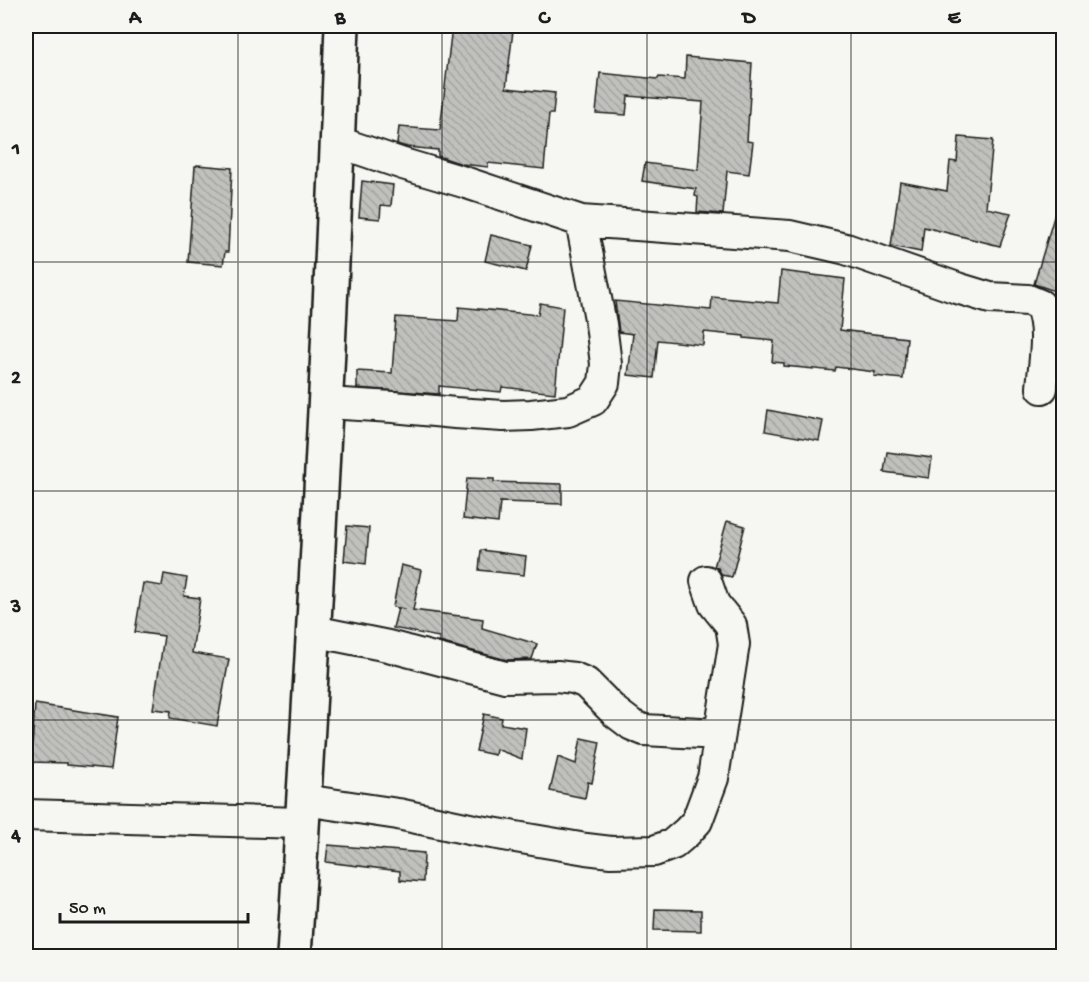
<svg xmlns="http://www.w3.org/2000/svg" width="1089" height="982" viewBox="0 0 1089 982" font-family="'Gochi Hand',sans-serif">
<defs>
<pattern id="building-back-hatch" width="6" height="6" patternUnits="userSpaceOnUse" patternTransform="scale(1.5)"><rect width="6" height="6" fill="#c0c0bd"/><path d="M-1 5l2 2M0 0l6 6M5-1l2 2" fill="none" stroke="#a4a4a2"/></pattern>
</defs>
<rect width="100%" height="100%" fill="#f6f6f2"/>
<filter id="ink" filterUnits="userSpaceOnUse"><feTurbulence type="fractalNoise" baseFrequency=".0167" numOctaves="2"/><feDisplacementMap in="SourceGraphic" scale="12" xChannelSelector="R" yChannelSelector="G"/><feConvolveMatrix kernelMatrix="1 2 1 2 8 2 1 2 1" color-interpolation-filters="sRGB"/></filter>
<g filter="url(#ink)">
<path fill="url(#building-back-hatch)" stroke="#1c1c1c" stroke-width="1.5" d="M452 26 513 31 506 88 555 93 553 114H549L544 169 488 163V167L462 164 438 156V150L407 147 397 144 399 127 440 130Z
M686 57 752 63 747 141 753 142 749 174 727 171 723 214 697 212 698 197 695 196 696 189 642 181 645 163 698 170 703 102 628 96 626 115 596 113 600 73 658 79 659 77 685 79Z
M959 137 993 140 986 208 1011 213 1000 246 924 227 921 252 891 246 900 182 947 191 950 161 957 162Z
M197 165 232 168 228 252H225L223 265 188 262 195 166H197Z
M362 181 393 185 391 206 381 205 380 219 359 217Z
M1058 203 1064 204V294L1034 284Z
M491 235 532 245 526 271 485 261Z
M781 271 845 279 840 330 907 338 903 379 874 376 875 372 836 367 835 371 784 366V363L772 362 774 341 744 338V336L704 332 703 345 658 340 654 378 628 375 633 334 619 332 615 301 711 310 712 297 778 303Z
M540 303 563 307 555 393 502 387 501 392 439 386V394L357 388V371L392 373 396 317 458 321 459 307 538 315Z
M768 410 823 421 819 441 765 431Z
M887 452 932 458 929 478 884 472Z
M467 478 494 479V482L562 484V504L500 502 498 523 463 519Z
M727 521 745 526 732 577 722 575 718 568 714 567Z
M347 526 369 528 366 564 344 561Z
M481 550 526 556 524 575 479 570Z
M401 565 421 570 413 610 483 619 482 628 537 644 532 659 507 660 439 642V637L393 628 398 608 405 609 393 607Z
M164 574 187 578 184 596 200 598 192 653 229 659 217 726 170 718 171 711 153 709 164 636 135 632 143 583 162 586Z
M35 704 118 717 111 769 67 765V763L31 762Z
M484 714 502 718 501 724 526 728 522 759 496 749 495 755 476 751Z
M581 738 600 742 592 783 588 782 585 798 550 791 558 757 576 764Z
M328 845 424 853 423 882 400 880V871L326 862Z
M655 909 701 910V931L654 930Z"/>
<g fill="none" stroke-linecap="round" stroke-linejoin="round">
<defs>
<path id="street" d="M338 142 403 164 467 183 581 221 790 236 846 249 957 288 990 298 1028 300 1040 305C1051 330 1044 361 1042 388
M326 403 393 407 455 413 503 416 531 415 568 411 593 400 604 383 606 364 601 324 581 221
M313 631 388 646 505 677 557 676 574 678 586 683 615 712 632 725 644 730 720 734
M304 800 398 814 474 830 586 849 611 852 654 851 673 844 687 832 697 821 713 778 734 644 731 625 714 604 706 581
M26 815 302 823"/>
<path id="secondary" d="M294 956C314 646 330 336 342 26"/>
</defs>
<use href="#street" stroke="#1c1c1c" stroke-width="34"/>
<use href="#secondary" stroke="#1c1c1c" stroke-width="38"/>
<use href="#street" stroke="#f6f6f2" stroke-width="30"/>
<use href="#secondary" stroke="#f6f6f2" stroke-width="33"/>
</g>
</g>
<path fill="none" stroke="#1c1c1c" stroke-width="1.5" stroke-opacity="0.55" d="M238 26V956M442 26V956M647 26V956M851 26V956M26 262H1064M26 491H1064M26 720H1064"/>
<rect width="1089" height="982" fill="none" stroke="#f6f6f2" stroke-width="66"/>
<path d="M60 913v9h188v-9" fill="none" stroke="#1c1c1c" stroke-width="3"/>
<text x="69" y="913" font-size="18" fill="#1c1c1c" stroke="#f6f6f2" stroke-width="4.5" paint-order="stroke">50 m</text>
<rect x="33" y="33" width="1023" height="916" fill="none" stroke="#1c1c1c" stroke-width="2"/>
<g font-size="20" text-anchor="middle" font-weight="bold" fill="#1c1c1c">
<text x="135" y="23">A</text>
<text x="340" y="23">B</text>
<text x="544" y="23">C</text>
<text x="749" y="23">D</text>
<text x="954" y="23">E</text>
<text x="16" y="154">1</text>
<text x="16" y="383">2</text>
<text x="16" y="612">3</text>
<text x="16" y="841">4</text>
</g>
</svg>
